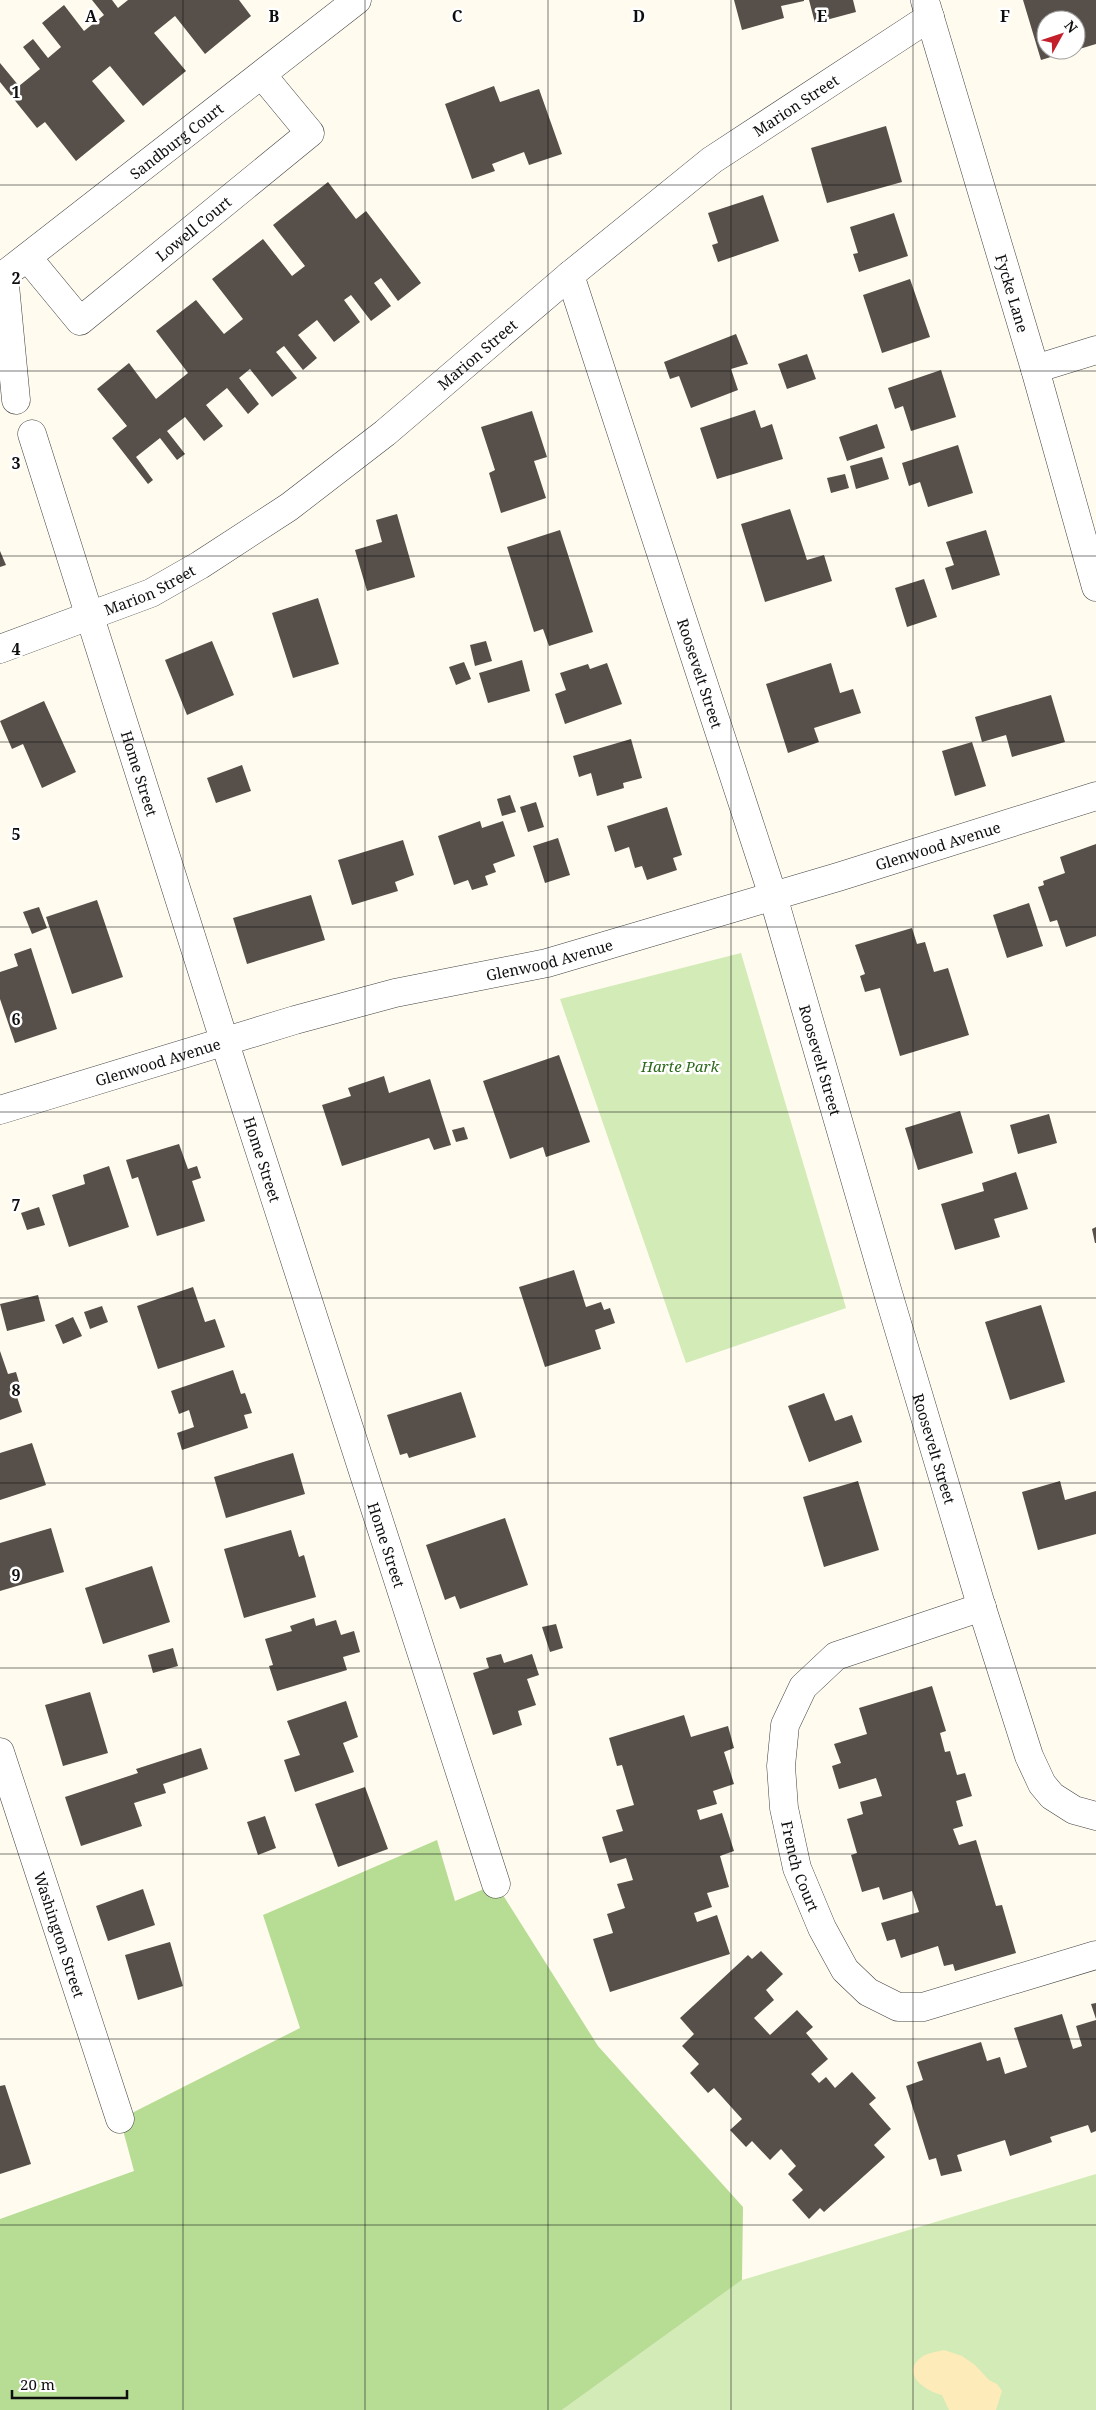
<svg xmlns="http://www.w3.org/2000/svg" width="1096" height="2410" viewBox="0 0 1096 2410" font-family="'Noto Serif',serif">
<rect width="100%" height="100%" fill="#fffbef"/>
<path fill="#d3ebb7" d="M741 953 846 1308 686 1363 560 999Z
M1096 2174V2410H562L742 2280Z"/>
<path fill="#b7dd95" d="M437 1840 455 1901 496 1884 598 2046 743 2207 742 2280 562 2410H0V2219L134 2171 120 2119 300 2028 263 1915Z"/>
<path fill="#fdecb9" d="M944 2350 962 2356 975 2365 989 2380 997 2384 1002 2391 996 2410H949L942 2395C928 2392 902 2376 918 2360 925 2353 935 2352 944 2350Z"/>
<path fill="#574f4a" d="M92 0H112L118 8 128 0H239L251 16 205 54 175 16 154 33 186 71 143 106 110 66 92 81 125 121 76 161 45 122 37 128 0 82V63L19 86 40 69 23 47 33 39 48 58 61 47 42 23 64 5 84 31 104 15Z
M734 0H804V1L781 6 784 18 742 30Z
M809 0H853L856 12 815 23Z
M1023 0H1096V44L1076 50V20H1046V50H1074L1041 60Z
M494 86 500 102 539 89 562 154 529 165 524 152 492 164 495 171 472 179 445 104Z
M886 126 902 182 827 203 811 148Z
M328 182 356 219 366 211 421 283 398 301 381 278 374 283 391 306 371 321 351 295 344 300 360 322 334 342 317 320 298 335 317 358 303 370 284 346 276 352 297 378 272 397 250 369 239 378 259 404 248 414 227 388 206 405 223 426 204 441 185 417 167 431 185 454 177 460 160 438 136 457 153 480 148 484 112 438 127 426 97 389 129 363 156 399 188 373 156 331 196 300 224 334 243 319 212 279 263 239 292 276 305 266 273 225Z
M763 195 779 241 718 262 712 245 718 243 708 213Z
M894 213 908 256 859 272 853 254 858 253 850 227Z
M910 279 930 337 882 353 863 295Z
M736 334 748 364 731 369 738 390 691 408 679 376 670 379 664 362Z
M807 354 816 379 787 389 778 364Z
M941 370 956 417 911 431 903 406 895 409 888 388Z
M755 410 761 428 772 424 783 459 717 479 700 428Z
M532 411 547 457 534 461 546 498 501 513 489 473 495 470 481 427Z
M877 424 885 448 847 461 839 437Z
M958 445 973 493 928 507 920 482 909 486 902 463Z
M882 457 889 479 856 489 850 466Z
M845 474 849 488 831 493 827 478Z
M790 509 807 560 824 555 832 581 765 602 741 524Z
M397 514 415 577 367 591 355 550 382 542 376 520Z
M560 530 593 632 549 646 543 629 534 632 507 547Z
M986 530 1000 575 952 590 945 568 954 565 946 542Z
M0 551 6 565 0 567Z
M924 579 937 617 907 627 895 588Z
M318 598 339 664 293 678 272 613Z
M212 641 234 695 187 715 165 660Z
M486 641 492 661 475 666 470 645Z
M522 660 530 691 488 703 479 673Z
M464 662 471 679 456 685 449 667Z
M607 663 622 704 565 724 555 694 566 690 560 673 588 664 590 669Z
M831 663 840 693 853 689 861 713 814 728 819 742 788 753 766 684Z
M1051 695 1065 742 1012 757 1006 735 982 742 975 717Z
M44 701 76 772 42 788 23 744 12 749 0 721Z
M631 739 642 778 623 783 624 788 597 796 591 773 579 777 573 756Z
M972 742 986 786 955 796 942 751Z
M242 765 251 791 216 803 207 778Z
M510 795 516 812 502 816 497 799Z
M536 802 544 827 528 832 520 807Z
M667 807 682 855 673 858 677 870 647 880 642 866 635 868 629 847 615 852 607 826Z
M480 821 482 828 503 821 515 856 493 864 496 872 485 876 488 885 472 890 468 880 454 885 438 836Z
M558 838 570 875 545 883 533 846Z
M403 840 414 875 395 882 398 891 352 905 338 860Z
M1096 844V936L1066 947 1057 920 1050 922 1038 887 1044 885 1043 881 1065 873 1060 857Z
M311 895 325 940 247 964 233 918Z
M97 900 123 977 72 994 46 917Z
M1029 903 1043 946 1007 958 993 915Z
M39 907 47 928 32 934 23 912Z
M912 928 917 944 925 942 934 972 948 968 969 1035 900 1056 880 988 865 992 860 976 865 974 855 945Z
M31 948 57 1029 15 1043 0 999V972L18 966 14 954Z
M559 1055 590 1142 546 1157 543 1147 510 1159 483 1081Z
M384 1076 389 1093 430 1079 451 1145 434 1150 429 1138 342 1166 322 1105 351 1096 348 1088Z
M960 1111 973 1153 918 1170 905 1128Z
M1049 1114 1057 1143 1018 1154 1010 1125Z
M464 1127 468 1139 456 1142 452 1130Z
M179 1144 188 1169 197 1166 201 1178 192 1181 205 1221 157 1236 138 1177 132 1179 126 1160Z
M109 1166 129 1227 69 1247 52 1195 85 1184 83 1175Z
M1016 1172 1028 1209 994 1219 1000 1237 955 1250 941 1204 984 1191 982 1183Z
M39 1207 45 1225 27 1230 21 1213Z
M1096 1227V1243H1095L1092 1229Z
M574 1270 586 1307 601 1302 604 1310 610 1308 615 1323 595 1330 601 1349 545 1367 519 1287Z
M193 1287 205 1322 215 1319 225 1347 158 1369 137 1306Z
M38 1295 45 1321 7 1331 0 1304Z
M1041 1305 1065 1382 1010 1400 985 1322Z
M102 1306 108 1322 90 1329 84 1312Z
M73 1317 82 1336 63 1344 55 1325Z
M0 1351 8 1374 16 1372 22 1392 16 1394 22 1412 0 1420Z
M233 1370 241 1394 245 1393 252 1413 244 1415 248 1428 182 1450 177 1433 194 1427 189 1410 179 1414 171 1391Z
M461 1392 476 1437 409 1458 407 1453 400 1455 387 1415Z
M824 1393 835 1421 852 1415 862 1442 809 1462 788 1406Z
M32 1443 46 1485 0 1500V1453Z
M293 1453 305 1494 226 1518 214 1477Z
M858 1481 879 1550 824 1567 803 1497Z
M1060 1481 1065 1500 1096 1491V1534L1038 1550 1022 1492Z
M505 1518 528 1585 460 1609 455 1596 445 1600 426 1545Z
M51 1528 64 1572 0 1591V1543Z
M291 1530 299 1557 304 1555 316 1597 244 1618 224 1549Z
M152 1566 170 1622 103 1644 85 1588Z
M314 1618 316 1626 336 1620 341 1635 354 1631 360 1652 343 1657 347 1670 277 1691 269 1666 273 1665 265 1639 292 1631 290 1626Z
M556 1624 563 1648 550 1652 542 1627Z
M173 1648 178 1666 153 1673 148 1655Z
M501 1654 504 1663 532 1654 539 1675 527 1679 536 1705 518 1711 522 1725 493 1735 473 1673 489 1668 486 1658Z
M932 1686 946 1731 940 1733 945 1752 950 1751 957 1775 965 1773 972 1796 956 1801 963 1826 953 1829 959 1845 976 1840 996 1906 1002 1905 1016 1953 955 1971 953 1964 944 1966 938 1946 901 1958 895 1939 887 1941 881 1923 919 1912 912 1891 883 1900 879 1887 862 1892 851 1855 857 1853 847 1819 863 1814 860 1802 882 1796 876 1778 839 1789 832 1766 841 1763 834 1744 867 1734 859 1708Z
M90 1692 108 1753 63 1766 45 1705Z
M346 1701 358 1737 343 1743 354 1772 295 1792 284 1760 300 1755 287 1721Z
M684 1715 691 1737 728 1726 734 1748 724 1752 734 1784 713 1791 717 1804 697 1810 700 1820 722 1813 734 1851 720 1856 729 1887 707 1893 712 1907 694 1913 697 1922 717 1915 730 1954 610 1992 593 1939 613 1933 607 1914 625 1908 617 1884 633 1880 626 1858 610 1863 602 1837 623 1831 616 1810 634 1805 622 1765 617 1766 609 1738Z
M201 1748 208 1769 163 1784 166 1793 134 1803 142 1826 81 1846 65 1797 138 1773 136 1769Z
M365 1787 388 1849 338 1867 315 1804Z
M265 1816 276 1848 258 1855 247 1822Z
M143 1889 155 1925 108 1941 96 1906Z
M170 1942 183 1986 138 2000 125 1955Z
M761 1951 783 1974 766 1990 774 2000 754 2018 770 2035 797 2010 813 2027 806 2033 828 2059 811 2074 819 2083 826 2077 835 2088 852 2072 876 2098 869 2104 891 2129 874 2145 885 2157 824 2212 820 2208 809 2219 792 2200 803 2190 788 2174 796 2166 781 2149 770 2160 752 2141 746 2147 730 2130 742 2119 714 2088 708 2093 690 2073 699 2064 682 2046 694 2034 680 2018 748 1955 752 1959Z
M1096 2003V2019L1091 2004Z
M1062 2014 1073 2049 1082 2046 1076 2026 1096 2020V2131L1091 2133 1088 2125 1050 2137 1052 2142 1010 2156 1005 2140 957 2155 962 2171 941 2176 936 2158 929 2160 906 2086 923 2080 917 2062 981 2042 987 2061 1000 2057 1005 2074 1027 2067 1014 2028Z
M5 2085 31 2164 0 2174V2086Z"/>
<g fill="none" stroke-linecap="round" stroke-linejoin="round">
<defs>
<g id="minor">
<path id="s1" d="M925 1 1035 369 1096 587"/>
<path id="s2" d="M28 258 80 321 310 133 262 75"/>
<path id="s3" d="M570 275 773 896 888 1293 981 1605 1029 1756 1042 1784 1052 1796 1074 1810 1096 1816"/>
<path d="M1035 369 1096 350"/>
<path id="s4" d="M16 400 4 275 357 0"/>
<path id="s5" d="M32 434 224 1040 496 1884"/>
<path id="s6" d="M0 649 151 593 200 565 289 507 385 433 570 275 712 160 930 17"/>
<path id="s7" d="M0 1110 295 1020 395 993 547 963 838 877 1096 796"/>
<path id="s8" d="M982 1607 836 1656 803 1687 785 1725 781 1766 784 1808 797 1868 822 1928 845 1970 868 1992 898 2007H923L1096 1955"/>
<path id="s9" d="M0 1752 120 2119"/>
</g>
</defs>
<use href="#minor" stroke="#414141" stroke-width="29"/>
<use href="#minor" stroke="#fff" stroke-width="28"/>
</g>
<path fill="none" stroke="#0e0e0e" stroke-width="1" stroke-opacity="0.55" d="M183 0V2410M365 0V2410M548 0V2410M731 0V2410M913 0V2410M0 185H1096M0 371H1096M0 556H1096M0 742H1096M0 927H1096M0 1112H1096M0 1298H1096M0 1483H1096M0 1668H1096M0 1854H1096M0 2039H1096M0 2225H1096"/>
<g text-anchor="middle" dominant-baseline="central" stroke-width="5" stroke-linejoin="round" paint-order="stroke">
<g font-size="15" fill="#0e0e0e" stroke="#fff">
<text stroke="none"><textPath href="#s6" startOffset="971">Marion Street</textPath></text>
<text stroke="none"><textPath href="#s4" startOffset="344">Sandburg Court</textPath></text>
<text stroke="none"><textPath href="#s2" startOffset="228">Lowell Court</textPath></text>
<text stroke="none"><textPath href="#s1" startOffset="305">Fycke Lane</textPath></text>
<text stroke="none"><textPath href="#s6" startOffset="566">Marion Street</textPath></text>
<text stroke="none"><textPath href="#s6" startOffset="161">Marion Street</textPath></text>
<text stroke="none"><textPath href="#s3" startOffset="419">Roosevelt Street</textPath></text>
<text stroke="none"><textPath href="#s5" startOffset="356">Home Street</textPath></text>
<text stroke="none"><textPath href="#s7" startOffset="975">Glenwood Avenue</textPath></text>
<text stroke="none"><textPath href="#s7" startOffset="570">Glenwood Avenue</textPath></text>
<text stroke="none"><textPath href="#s3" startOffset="824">Roosevelt Street</textPath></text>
<text stroke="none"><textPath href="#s7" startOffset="165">Glenwood Avenue</textPath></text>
<text stroke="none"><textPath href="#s5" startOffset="761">Home Street</textPath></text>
<text stroke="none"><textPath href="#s3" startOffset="1229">Roosevelt Street</textPath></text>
<text stroke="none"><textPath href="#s5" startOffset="1166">Home Street</textPath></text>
<text stroke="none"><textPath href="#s8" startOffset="385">French Court</textPath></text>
<text stroke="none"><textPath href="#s9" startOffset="192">Washington Street</textPath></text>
</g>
<g font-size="15" font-style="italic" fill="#2d691b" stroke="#fff">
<text x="680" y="1066">Harte Park</text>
</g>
</g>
<g font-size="16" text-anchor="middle" font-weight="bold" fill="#0e0e0e" stroke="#fff" stroke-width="5" stroke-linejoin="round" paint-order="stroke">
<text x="91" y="22">A</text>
<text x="274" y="22">B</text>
<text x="457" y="22">C</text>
<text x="639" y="22">D</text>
<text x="822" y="22">E</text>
<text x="1005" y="22">F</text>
<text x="16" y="98">1</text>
<text x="16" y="284">2</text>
<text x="16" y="469">3</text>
<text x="16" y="655">4</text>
<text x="16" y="840">5</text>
<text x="16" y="1025">6</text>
<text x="16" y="1211">7</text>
<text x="16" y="1396">8</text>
<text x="16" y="1581">9</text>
</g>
<g transform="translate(1061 35) rotate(50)"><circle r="24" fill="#ffffff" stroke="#9f9f9f"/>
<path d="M0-4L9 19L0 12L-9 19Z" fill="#c4202b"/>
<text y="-8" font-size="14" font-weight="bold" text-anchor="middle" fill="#0e0e0e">N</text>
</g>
<path d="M12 2390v8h115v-8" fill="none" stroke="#0e0e0e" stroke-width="2.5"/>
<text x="20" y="2390" font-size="15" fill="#0e0e0e" stroke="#ffffff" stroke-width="4" paint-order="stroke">20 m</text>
</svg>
